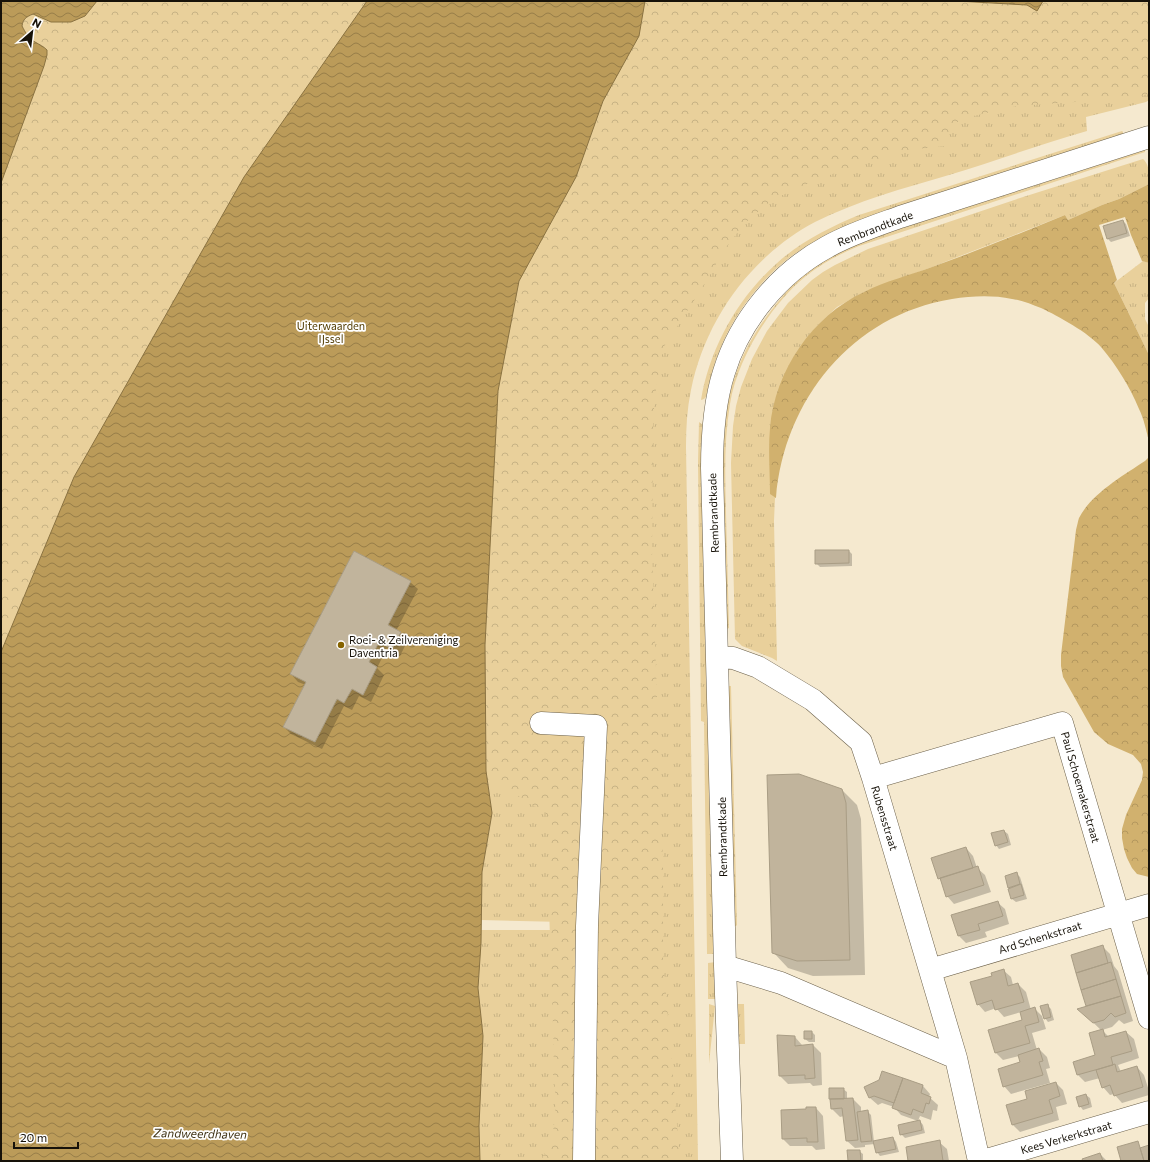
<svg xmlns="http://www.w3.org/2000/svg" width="1150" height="1162" viewBox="0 0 1150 1162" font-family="Commissioner,sans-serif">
<defs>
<pattern id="grass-tufts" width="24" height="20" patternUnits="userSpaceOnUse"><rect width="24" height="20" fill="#e9d09b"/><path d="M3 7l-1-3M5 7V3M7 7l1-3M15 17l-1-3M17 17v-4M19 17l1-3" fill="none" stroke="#c7b284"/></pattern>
<pattern id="forest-crowns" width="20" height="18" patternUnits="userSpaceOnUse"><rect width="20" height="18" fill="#d1b16e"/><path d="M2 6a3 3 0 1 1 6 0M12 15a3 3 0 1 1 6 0" fill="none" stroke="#b3975e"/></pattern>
<pattern id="park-crowns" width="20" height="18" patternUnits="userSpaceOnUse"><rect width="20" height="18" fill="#e9d09b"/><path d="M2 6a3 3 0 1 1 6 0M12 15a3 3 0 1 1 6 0" fill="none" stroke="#c7b284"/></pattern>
<pattern id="water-waves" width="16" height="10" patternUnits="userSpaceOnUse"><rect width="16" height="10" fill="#bb9b59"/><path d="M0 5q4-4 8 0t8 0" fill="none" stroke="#977d48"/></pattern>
</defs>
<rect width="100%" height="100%" fill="#f5e9cf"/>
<path fill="url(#grass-tufts)" d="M957 1 1149 51V100L1146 102 1086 117 1087 131C1041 144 995 161 949 175 904 188 857 201 815 222 751 256 705 320 691 390 687 409 686 428 686 447L698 1161H611L566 803 564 922 481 920 482 872 492 813 486 771 498 391Z
M1122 131 1123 132V134L824 236C813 243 801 249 790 257 759 281 733 315 719 352 713 366 710 382 706 397L704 399 701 400C710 348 737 299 776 264 800 242 830 227 859 215Z
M1145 150V152L859 246C840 254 822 263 806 276 771 304 737 359 730 404 724 440 725 476 726 513 727 551 728 589 729 628L727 629C726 590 725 552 724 513 724 491 721 466 722 444 726 393 739 352 770 312 781 298 792 284 805 274 828 256 854 246 880 235Z
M1143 159C1150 165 1149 175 1149 184L1119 199 1102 205 1068 220 1065 215 932 267 864 292 837 307 821 322 812 332 797 352 789 366 775 401V498L774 521 777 661 772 658 742 646 735 639 731 463 733 426 736 406 741 387 752 359 767 331 788 303 812 280 823 272 835 265 868 249 1020 198Z
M1143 261 1149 263V298L1145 303V319L1149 327V355L1114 283Z
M699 422 703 425 715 954H707L704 722 701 721 698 462Z
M729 686H731L737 925 736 926H735L728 688Z
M481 930H563L561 1161H480L479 1126 483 1036 478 988Z
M716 962 717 988 715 999H708V963Z
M709 1004 715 1006 709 1064Z
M736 1004H744L745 1044H738Z"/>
<path fill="url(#forest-crowns)" d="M1149 184V263L1142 261 1131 235 1125 217 1099 225 1117 280 1114 283 1149 355V441C1146 430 1144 419 1139 409 1130 387 1117 366 1101 347 1089 333 1058 316 1041 308 1032 305 1022 300 1012 299 992 295 972 296 952 299 852 315 784 400 776 498L770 494C770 472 768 450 770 428 775 371 812 316 864 292 886 281 910 275 932 267 977 251 1021 233 1065 215L1068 220 1102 205 1119 199Z
M1149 457V877L1137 874 1132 868 1127 858 1124 849 1122 838V829L1126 815 1142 780 1143 772 1141 764 1133 755 1108 744 1094 732 1063 677 1061 666V655L1076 530C1077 526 1078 521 1079 518 1091 494 1124 475 1145 461Z"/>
<path fill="url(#park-crowns)" d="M32 1H1148L1149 6V93L1133 100 1118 99 1017 106 969 117 953 124 945 146 917 149 881 158 848 168 809 183 774 199 761 209 744 224 727 246 697 296 663 348 655 396 653 422 652 552 657 698 660 763V820L663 856V957L680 1161H540C556 1137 556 1117 555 1089 555 1082 553 1075 552 1068 552 1064 553 1059 554 1055L549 908 552 818C529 802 507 787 480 779L1 834V66L22 23Z"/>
<path fill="url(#water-waves)" stroke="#8a7241" d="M1 1H97L85 16 71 22H51L33 14C26 17 23 19 22 26 25 32 29 39 35 42 40 45 43 46 47 50V55L44 66 1 183Z
M367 1H645L639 36 603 101 576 177 519 281 498 391 485 645 486 771 492 813 482 872 481 943 478 988 483 1036 479 1126 480 1161H1V652L74 477 244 177Z
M957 1H1043L1037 11 1027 5Z"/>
<path fill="#0003" d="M1123 221 1126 224 1130 236 1111 242 1108 239 1104 227Z
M849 551 852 554V566L820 567 816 563Z
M410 582 418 589 396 631 400 633 408 640 400 656 387 648 377 668 384 675 371 702 359 696 352 710 344 706 322 749 291 734 284 727 306 685 298 682 291 674Z
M841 789 857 805 861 819 865 975 813 976 788 968 773 952Z
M1004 831 1008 834 1011 845 999 849 996 845Z
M966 848 973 856 977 868 985 875 991 892 954 904 947 896 942 882 939 878Z
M1017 874 1020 877 1027 899 1016 902 1012 899 1006 877Z
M997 902 1005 909 1009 924 985 932 987 937 966 943 959 936 953 916Z
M1102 946 1110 954 1114 966 1118 971 1133 1021 1124 1024 1119 1020 1112 1027 1102 1030 1109 1037 1126 1032 1134 1039 1139 1058 1118 1065 1121 1072 1137 1067 1144 1075 1149 1091V1095L1122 1103 1114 1094 1110 1095 1103 1087 1100 1078 1085 1082 1078 1075 1097 1056 1102 1031 1079 1009 1087 1007 1072 955Z
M1003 970 1011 977 1013 985 1018 984 1026 992 1031 1010 1035 1009 1042 1016 1046 1029 1032 1033 1037 1050 1039 1049 1047 1057 1050 1068 1046 1069 1050 1083 1011 1094 1004 1086 1021 1063 1019 1056 1003 1060 996 1053 1024 1020 1021 1012 1004 1017 996 1008 985 1012 978 1004 993 976Z
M1047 1005 1051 1009 1054 1020 1048 1022 1045 1018Z
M812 1032 815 1035V1042H809L805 1039Z
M778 1036 795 1037 802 1045V1046L813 1045 821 1053 822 1085 813 1086 810 1083 788 1084 780 1076Z
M882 1073 923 1086 930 1094 929 1097 938 1105 937 1111 933 1110 931 1120 920 1116 918 1121 901 1115 894 1107 882 1103 878 1105 870 1098 865 1088 880 1081Z
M1056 1083 1063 1090 1067 1104 1056 1107 1059 1120 1020 1132 1013 1125 1029 1099Z
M843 1089 847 1092V1099H853L861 1107V1112L867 1111 871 1115 874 1142 893 1138 896 1142 899 1152 880 1156 877 1152 875 1144 865 1145V1147L855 1148 847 1141 844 1116 840 1117 832 1109 831 1100Z
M1086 1095 1090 1098 1092 1107 1083 1110 1080 1106Z
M816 1108 823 1116 825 1149 816 1150 812 1146H790L783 1139 807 1110Z
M920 1121 923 1125 925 1133 905 1138 901 1134Z
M939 1142 947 1149 949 1161H909Z
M859 1151 863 1154V1161H849Z
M1100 1154 1107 1161H1084Z"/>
<path fill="#c1b49c" stroke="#a99d85" d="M1123 220 1127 233 1107 239 1103 226Z
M815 550H849V563L815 564Z
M354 551 411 581 388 625 401 632 392 649 379 642 369 662 377 667 363 695 352 689 344 703 337 699 315 742 283 727 306 682 290 674Z
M799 774 842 789 846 803 850 960 797 961 772 953 767 775Z
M1004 830 1008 842 995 846 991 833Z
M966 847 973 868 938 879 931 858Z
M978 866 984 885 946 897 940 878Z
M1017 872 1020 884 1008 888 1005 876Z
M1021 884 1024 895 1011 899 1008 889Z
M998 901 1003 916 978 924 980 930 958 936 951 915Z
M1103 945 1108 963 1076 973 1071 955Z
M1111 962 1116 979 1081 990 1076 973Z
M1004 969 1008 986 1018 983 1024 1002 995 1010 992 1000 977 1005 970 982 992 976 991 973Z
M1116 979 1121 996 1086 1006 1081 990Z
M1121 996 1126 1013 1115 1017 1111 1013 1104 1020 1093 1023 1077 1009Z
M1048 1004 1051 1017 1044 1019 1040 1006Z
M1035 1007 1039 1022 1025 1026 1030 1043 995 1053 988 1030 1022 1020 1020 1012Z
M1103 1029 1105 1037 1126 1031 1132 1051 1111 1057 1113 1065 1077 1075 1073 1062 1095 1055 1089 1033Z
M804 1031H812V1039H804Z
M777 1035 795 1036V1046L813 1044 815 1078 805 1079V1075L779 1076Z
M1039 1048 1043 1061 1039 1062 1043 1075 1003 1087 998 1069 1020 1062 1018 1055Z
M1115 1064 1117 1072 1137 1066 1143 1087 1114 1096 1110 1085 1102 1088 1096 1070Z
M882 1071 903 1078 894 1103 874 1096 869 1098 864 1087 879 1080Z
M903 1078 923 1085 921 1093 931 1097 929 1104 926 1103 923 1113 913 1109 911 1115 892 1108Z
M1056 1082 1060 1096 1049 1100 1053 1113 1012 1125 1006 1105 1027 1099 1025 1091Z
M829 1088H844V1099H829Z
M1086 1094 1089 1104 1079 1107 1076 1097Z
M853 1098 858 1140 846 1141 842 1108 831 1109 830 1099Z
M806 1107H816L818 1142H807V1138L782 1139 781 1110 806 1109Z
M868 1110 872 1141 861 1142 857 1112Z
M920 1120 922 1130 900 1135 898 1125Z
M893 1137 896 1149 876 1153 873 1141Z
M940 1140 943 1161H908L906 1147Z
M1138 1141 1144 1161H1121L1117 1147Z
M1149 1145V1161H1144L1140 1148Z
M847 1150H860L861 1161H848Z
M1100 1153 1103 1161H1083L1082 1159Z"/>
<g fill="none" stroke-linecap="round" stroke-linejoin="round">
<defs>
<path id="minor" d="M717 657 733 658 758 667 813 700 861 742 873 778 956 1058 979 1161
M541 723 596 726 587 926 584 1161
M873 778 1062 723 1149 1018
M725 966 781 983 956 1058
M930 970 1149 905
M732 1161 725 966 712 468C712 436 714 403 724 372 740 320 779 273 827 247 850 234 875 226 900 217L1149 137
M983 1161 1149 1112"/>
</defs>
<use href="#minor" stroke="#6a5f49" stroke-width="23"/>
<use href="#minor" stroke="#fff" stroke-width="22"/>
</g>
<circle fill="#866300" stroke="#fff" stroke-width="1.5" cx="341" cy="645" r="4"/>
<g text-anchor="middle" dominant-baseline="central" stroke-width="3.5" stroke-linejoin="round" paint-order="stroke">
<g font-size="11" fill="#171209" stroke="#fff">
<text transform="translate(875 228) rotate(-21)">Rembrandtkade</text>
<text transform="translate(713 513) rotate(-92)">Rembrandtkade</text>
<text transform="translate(1081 787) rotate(74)">Paul Schoemakerstraat</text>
<text transform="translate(885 818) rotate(73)">Rubensstraat</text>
<text transform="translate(722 837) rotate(-91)">Rembrandtkade</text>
<text transform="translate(1040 937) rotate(-17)">Ard Schenkstraat</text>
<text transform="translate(1066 1137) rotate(-16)">Kees Verkerkstraat</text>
</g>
<g font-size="11" fill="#533d04" stroke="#fff">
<text x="331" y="325">Uiterwaarden<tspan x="331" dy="13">IJssel</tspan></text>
</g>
<g font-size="11" fill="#171209" stroke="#fff" text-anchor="start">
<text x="349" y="639">Roei- &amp; Zeilvereniging<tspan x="349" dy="13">Daventria</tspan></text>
</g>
<g font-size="12" font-style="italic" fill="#413416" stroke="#fff">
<text transform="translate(200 1133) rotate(1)">Zandweerdhaven</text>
</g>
</g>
<rect width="1150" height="1162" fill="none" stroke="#171209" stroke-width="4"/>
<g transform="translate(32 32) rotate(28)" stroke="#ffffff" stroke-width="3" paint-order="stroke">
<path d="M0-3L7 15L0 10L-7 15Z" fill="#171209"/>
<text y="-6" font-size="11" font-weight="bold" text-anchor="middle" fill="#171209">N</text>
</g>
<path d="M14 1142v6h64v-6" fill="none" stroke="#171209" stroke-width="2"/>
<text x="20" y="1142" font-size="12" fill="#171209" stroke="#ffffff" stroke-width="3" paint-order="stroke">20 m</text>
</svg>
